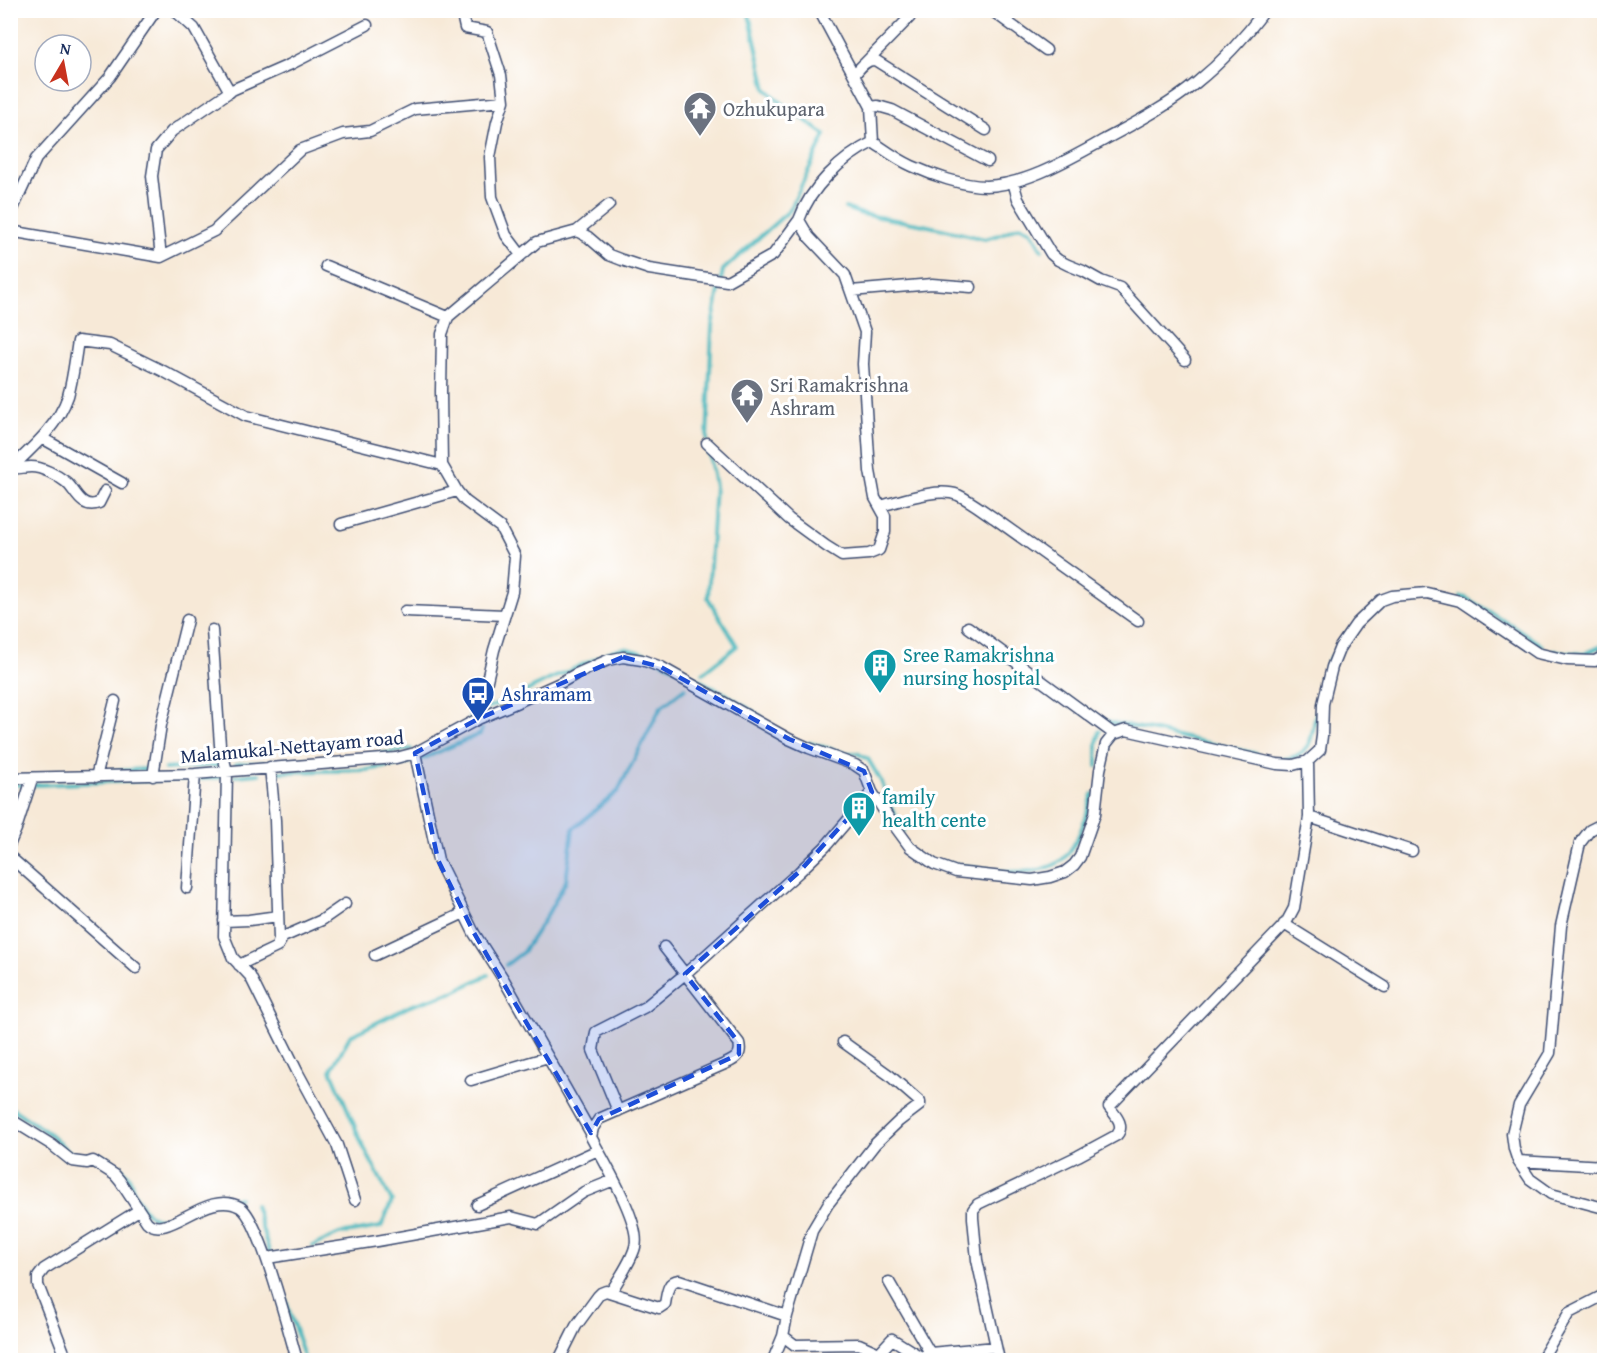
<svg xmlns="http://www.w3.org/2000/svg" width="1615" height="1371" viewBox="0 0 1615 1371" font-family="'Gentium Book Plus',serif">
<rect width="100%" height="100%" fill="#fff"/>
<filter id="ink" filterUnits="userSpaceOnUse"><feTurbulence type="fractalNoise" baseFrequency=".0167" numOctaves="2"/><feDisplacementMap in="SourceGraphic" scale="12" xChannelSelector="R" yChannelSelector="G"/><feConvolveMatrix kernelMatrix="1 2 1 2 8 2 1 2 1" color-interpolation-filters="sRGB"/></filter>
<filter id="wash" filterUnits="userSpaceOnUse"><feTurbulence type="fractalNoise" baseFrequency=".008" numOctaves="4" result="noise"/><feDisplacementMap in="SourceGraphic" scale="24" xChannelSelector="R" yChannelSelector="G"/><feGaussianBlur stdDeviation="1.35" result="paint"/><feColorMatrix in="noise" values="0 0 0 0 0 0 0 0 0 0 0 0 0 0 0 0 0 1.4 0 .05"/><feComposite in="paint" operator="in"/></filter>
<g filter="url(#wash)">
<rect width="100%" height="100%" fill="#f7e9d7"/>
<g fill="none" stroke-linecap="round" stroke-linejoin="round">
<path stroke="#47b7bd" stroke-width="4" d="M845 208 862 214 924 225 985 239 999 235 1020 226 1031 231 1042 250
M707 440 712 326 723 270 790 210 825 135 783 104 766 89 748 10
M1461 597 1466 598 1515 627 1542 646
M1554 651 1584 654 1604 645
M703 673 737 646 708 598 715 486 708 448
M1322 687 1328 662 1331 657
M483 710 515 697 546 681 571 670 614 650 625 648 654 657 680 670 724 693 761 717
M469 721 471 712 472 689
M1106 722 1141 728 1257 754
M810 743 843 753H857L868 759 881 781 892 809 904 831
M374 755 411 749
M420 760 480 734 482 729
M1281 760C1319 755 1309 731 1319 703
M236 764 310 760
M1097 766V743L1100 731
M165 769 221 765
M109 771 147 769
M279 772 367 770 409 763
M235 776 259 774
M201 779 222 777
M10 785H25
M34 785 187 779
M943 862C973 868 1041 883 1065 857 1080 840 1086 816 1093 794
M506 965 523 952 546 917 566 881 573 829 618 791 661 707 685 688
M10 1107 51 1135 69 1152 75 1155 88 1156
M101 1156C111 1159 120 1166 127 1174 130 1178 131 1182 132 1187 136 1198 147 1220 161 1219 176 1218 191 1202 207 1198 217 1196 228 1199 239 1198
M255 1205 270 1254
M313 1246 339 1234 381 1227 392 1201 363 1146 331 1070 350 1036 410 1006 453 992 488 975
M285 1298 305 1360"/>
</g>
</g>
<g filter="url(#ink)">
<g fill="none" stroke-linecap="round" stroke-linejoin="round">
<defs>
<path id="street" d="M174 10 194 28 230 92
M461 10 465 28 487 32 501 75 504 101 497 122 490 157 492 197 506 235 521 255
M991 10 1046 50
M865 63 910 17
M854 75C860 68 866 59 875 60L986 130
M871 107 878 106 892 110 988 161
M873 142C885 150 898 160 912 166 932 175 963 186 986 186 1026 185 1069 159 1104 140 1135 123 1168 106 1196 83 1222 62 1245 37 1265 10
M1013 182 1018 199 1051 254 1058 260 1068 265 1083 271 1101 281 1120 288 1185 360
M10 215 36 159 110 77 156 10
M799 220C810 188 842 157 873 142L871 107 819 10
M10 231 161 257 214 231 300 150 343 134 370 131 415 109 504 101
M577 231 609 205
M161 257 152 176 156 150 172 131 232 90 289 65 367 25
M326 266 448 317
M851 291 932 284 971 287
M42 438 122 483
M12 468C18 469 24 467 31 467 42 467 57 475 66 482 76 490 80 510 99 503L105 491
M10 469C32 448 58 426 68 396 73 379 75 359 78 341L110 345 163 371 246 416 442 465
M880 506C901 501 937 487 958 495 971 501 982 510 994 518L1138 621
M341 524 457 491
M405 611 505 615
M968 627 1114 734
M212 630 220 745 227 771 224 936 233 958 250 976 298 1073 337 1145 355 1200
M478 719 494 650 512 592 515 556 500 527 465 501 457 491 442 465 441 391 442 334 448 317 537 242 577 231 588 237 609 255 622 260 649 269 727 281 773 255 799 220 809 237 845 275 865 332 863 364 870 471 875 498 885 516V532L879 550 869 554 842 556 826 546 789 519 707 443
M415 753 438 860 474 933 504 980 591 1133
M270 767 275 820 279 939 277 947
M153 776 161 725 187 620
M96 777 115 701
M10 778 195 774 396 758 415 753 478 719 511 705 562 682 576 674 608 660 623 657 642 660 661 667 789 739 809 748 855 765 864 771 872 792 888 817 910 847 934 864 956 872 1032 880 1050 877 1065 872 1074 865 1080 857 1095 814 1100 770 1106 744 1114 734 1126 730 1277 764 1293 765 1308 761 1320 750 1322 736 1323 704 1332 667 1340 647 1356 624 1381 600 1392 596 1427 593 1460 601 1537 653 1567 660 1595 661 1604 656
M1309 817 1412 851
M1604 823 1590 830 1580 843 1561 926 1550 1053 1519 1105 1512 1134 1514 1149 1518 1161 1530 1179 1551 1194 1604 1208
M10 843 16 829 32 779
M10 857 136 968
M187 888 195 774
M224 921 249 920 278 916
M1284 924 1385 987
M375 955 464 913
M239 965 277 947 283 937 322 920 345 904
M471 1080 548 1057
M618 1111 593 1050 596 1032 645 1007 685 974 799 872 825 847 872 792
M10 1119 52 1145 72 1161 87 1163 93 1161 115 1175 120 1181 147 1222C167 1242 207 1188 240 1207 260 1218 289 1333 297 1360
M1518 1161 1604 1166
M477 1205 598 1150
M267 1258 377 1241 511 1217 538 1224 584 1192 614 1180
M889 1282 930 1353
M611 1292C618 1280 632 1260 635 1247 642 1224 603 1160 591 1137L593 1128 599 1119 727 1063C736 1059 742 1055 739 1043L664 947
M783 1336 795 1345 859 1344 879 1353 892 1339 921 1357 930 1353 996 1347
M67 1360 38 1285V1277L44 1269 139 1210
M559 1360 576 1326 598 1296 601 1293 606 1291 659 1308 665 1304C667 1294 667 1281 679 1280L787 1316
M773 1360 783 1336 787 1316 812 1231 828 1204 875 1144 899 1121 920 1105V1102L889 1075 843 1042
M999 1360 977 1260 973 1218V1210L978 1204 1078 1156 1117 1135C1125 1125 1116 1116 1109 1107L1286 923 1294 908 1309 817 1308 761
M1541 1360 1569 1313 1604 1295"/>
</defs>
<use href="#street" stroke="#3c4b70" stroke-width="13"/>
<use href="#street" stroke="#fff" stroke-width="10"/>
</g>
</g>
<path fill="#1d4ed8" fill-opacity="0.2" stroke="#1d4ed8" stroke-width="4.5" stroke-dasharray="12 8" stroke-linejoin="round" d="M623 657 661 667 789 739 864 771 872 792 799 872 685 974 739 1043V1054L599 1119 591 1133 474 933 438 860 415 753 478 719Z"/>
<defs>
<symbol id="temple-pin" viewBox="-11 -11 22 30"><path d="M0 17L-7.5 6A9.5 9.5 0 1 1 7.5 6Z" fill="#6b7280" stroke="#fff"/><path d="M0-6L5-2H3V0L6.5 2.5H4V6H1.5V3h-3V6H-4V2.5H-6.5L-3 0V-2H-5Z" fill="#fff"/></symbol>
<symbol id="building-pin" viewBox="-11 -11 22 30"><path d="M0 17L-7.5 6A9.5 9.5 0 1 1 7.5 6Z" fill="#0f9aa8" stroke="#fff"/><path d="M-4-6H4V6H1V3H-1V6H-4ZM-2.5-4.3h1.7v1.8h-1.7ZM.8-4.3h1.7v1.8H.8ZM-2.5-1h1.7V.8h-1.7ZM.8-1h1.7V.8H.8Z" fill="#fff"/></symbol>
<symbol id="bus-pin" viewBox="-11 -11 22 30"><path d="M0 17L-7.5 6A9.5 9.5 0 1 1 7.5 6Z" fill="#1a4fb4" stroke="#fff"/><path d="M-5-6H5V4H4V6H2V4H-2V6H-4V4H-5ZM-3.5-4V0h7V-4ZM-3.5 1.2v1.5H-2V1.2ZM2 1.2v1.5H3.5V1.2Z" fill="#fff"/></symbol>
</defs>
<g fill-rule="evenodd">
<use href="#temple-pin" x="681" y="89" width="38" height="52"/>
<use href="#temple-pin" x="728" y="376" width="38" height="52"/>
<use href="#building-pin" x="861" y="646" width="38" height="52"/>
<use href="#bus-pin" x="459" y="674" width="38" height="52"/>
<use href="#building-pin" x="840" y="789" width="38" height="52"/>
</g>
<g text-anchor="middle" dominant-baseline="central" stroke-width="6" stroke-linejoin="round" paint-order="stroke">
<g font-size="20" fill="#5b616d" stroke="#fff" text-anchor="start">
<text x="723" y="108">Ozhukupara</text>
<text x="770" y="384">Sri Ramakrishna<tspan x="770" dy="23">Ashram</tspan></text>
</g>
<g font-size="20" fill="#0d838f" stroke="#fff" text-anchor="start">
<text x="903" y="654">Sree Ramakrishna<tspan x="903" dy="23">nursing hospital</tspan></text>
<text x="882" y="796">family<tspan x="882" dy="23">health cente</tspan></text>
</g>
<g font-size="20" fill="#164399" stroke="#fff" text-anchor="start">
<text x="501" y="693">Ashramam</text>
</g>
<g font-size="20" fill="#1b2f5e" stroke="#fff">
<text transform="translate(292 746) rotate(-5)">Malamukal-Nettayam road</text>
</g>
</g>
<rect width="1615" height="1371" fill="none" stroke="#fff" stroke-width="36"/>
<g transform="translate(63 63) rotate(10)"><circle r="28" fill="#ffffff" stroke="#a4acbf" stroke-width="1.5"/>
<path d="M0-4.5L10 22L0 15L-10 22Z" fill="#c8321e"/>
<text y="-9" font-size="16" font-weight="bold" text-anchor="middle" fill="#1b2f5e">N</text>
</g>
</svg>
